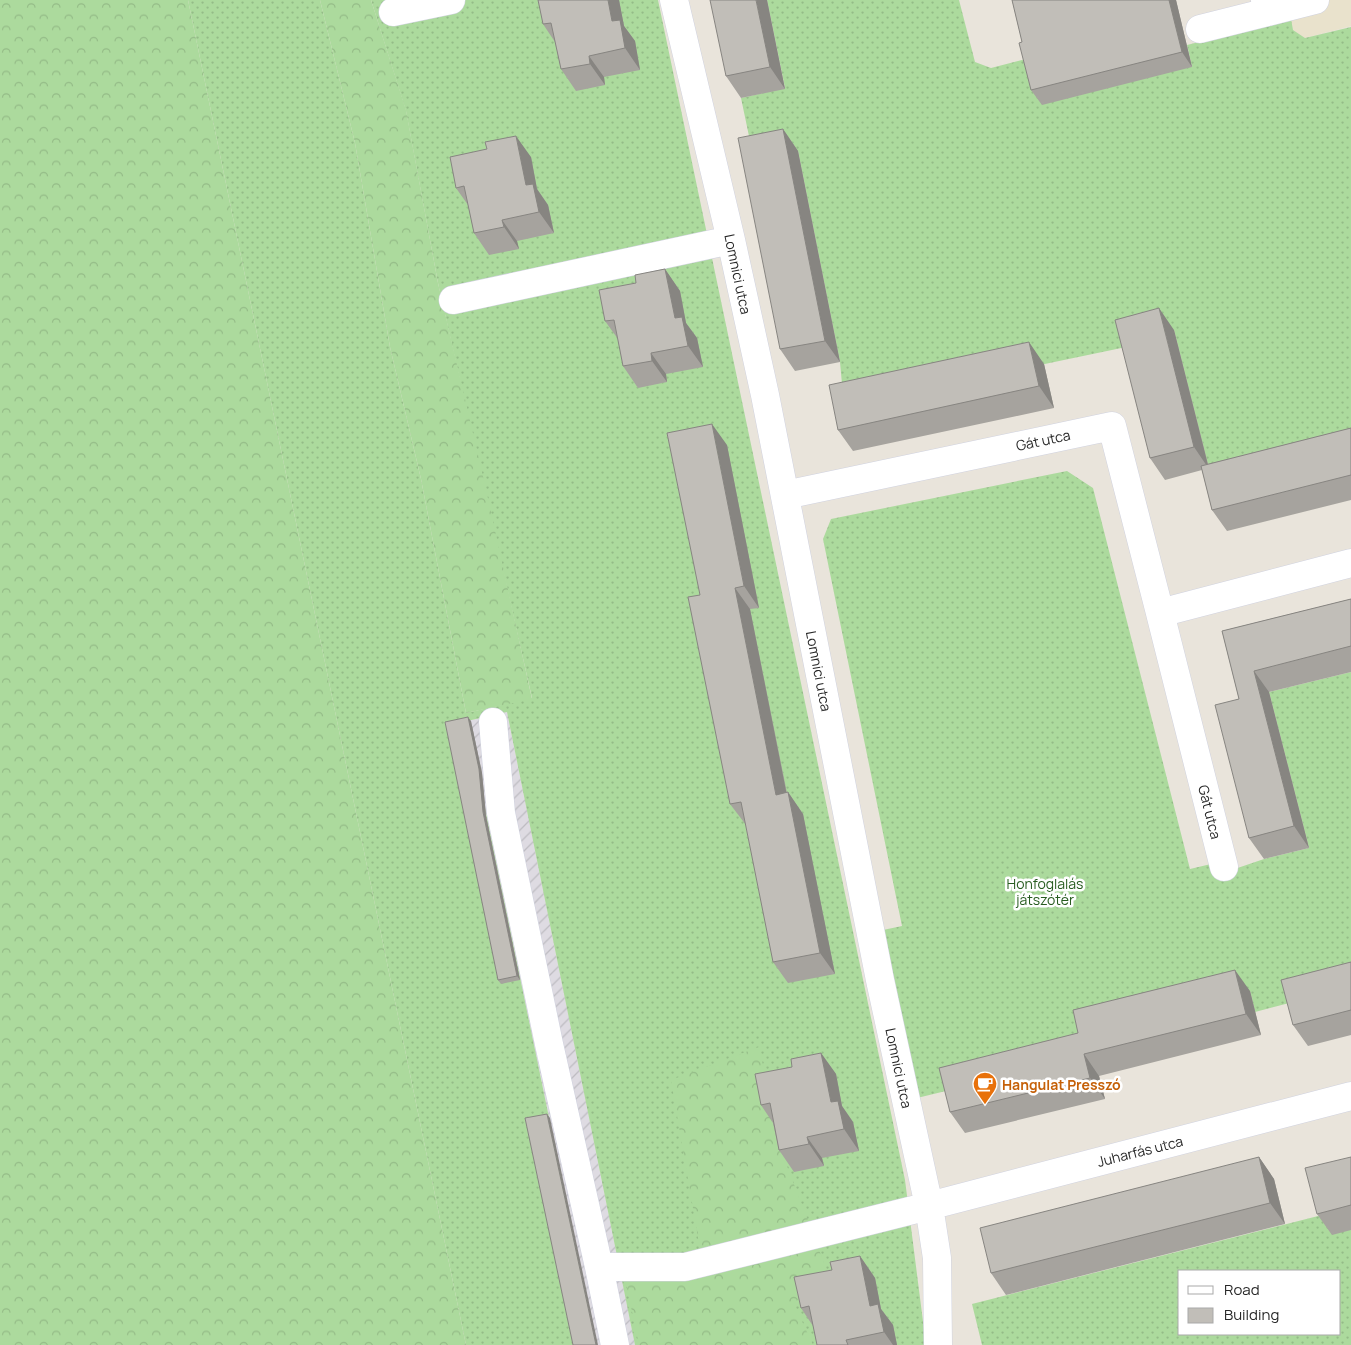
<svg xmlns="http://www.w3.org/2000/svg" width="1351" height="1345" viewBox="0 0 1351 1345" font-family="Manrope,sans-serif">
<defs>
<pattern id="industrial-furrows" width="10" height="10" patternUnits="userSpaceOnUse" patternTransform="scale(1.25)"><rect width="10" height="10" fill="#dedbe2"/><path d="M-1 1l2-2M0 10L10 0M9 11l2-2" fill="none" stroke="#bebcc2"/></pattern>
<pattern id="grass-dots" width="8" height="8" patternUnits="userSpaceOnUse" patternTransform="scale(1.25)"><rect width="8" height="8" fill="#acda9d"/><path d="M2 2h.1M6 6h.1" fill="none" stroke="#94bb87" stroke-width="1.8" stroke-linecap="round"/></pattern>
<pattern id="forest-crowns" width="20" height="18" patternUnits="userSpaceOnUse" patternTransform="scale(1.25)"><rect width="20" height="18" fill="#acda9d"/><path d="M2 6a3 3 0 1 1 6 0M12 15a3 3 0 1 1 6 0" fill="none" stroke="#94bb87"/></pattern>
</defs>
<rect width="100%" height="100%" fill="#e9e4db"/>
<path fill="url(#industrial-furrows)" d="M507 712 635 1345H596L467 721Z"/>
<path fill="#e9e2cc" d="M1286 0H1351V26L1305 38 1293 30Z"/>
<path fill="url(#grass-dots)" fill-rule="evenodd" d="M188 0H320L355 143 390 347 421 479 466 713 532 698 438 283 406 111 371 0H658L905 1180 926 1345H635L507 712 467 721 596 1345H466Z
M767 0H959L975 62 991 68 1030 58 1192 67 1187 45 1291 19 1293 30 1305 38 1351 27V454L1209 469 1174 330 1131 346 844 406 840 362 798 151 754 160 741 98 785 88Z
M1067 471 1093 488 1190 869 1211 864 1214 876 1264 859 1309 848 1269 692 1351 672V987L1255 1012 1250 991 1094 1055 917 1098 883 930 902 926 823 539 831 519Z
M1326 1214 1351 1230V1345H982L972 1304ZM1180 1271H1340V1334H1180Z"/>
<path fill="url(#forest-crowns)" d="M0 0H188L466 1345H0Z
M320 0H371L406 110 438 283 485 485 532 699 466 713 421 479 390 347 355 143Z
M759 1047 782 1153 826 1268 794 1304 813 1345H639L626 1283 700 1249 671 1080Z"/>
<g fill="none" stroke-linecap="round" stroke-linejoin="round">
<defs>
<path id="minor" d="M674 0 731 240 765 395 880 980 929 1206 937 1258 938 1345
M393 12 451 0
M1268 12 1315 0
M1200 29 1268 12 1265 0
M453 300 731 240
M785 495 1112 426 1160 613 1351 563
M1160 613 1224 867
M493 722 501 813 549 1044 599 1267 615 1345
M599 1267H685L929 1206 1351 1096"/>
</defs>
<use href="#minor" stroke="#d0d2df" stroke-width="29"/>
<use href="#minor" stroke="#fff" stroke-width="28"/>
</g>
<path fill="#a6a39e" d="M619 0 624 26 635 41 640 70 604 77 605 85 576 91 561 69 555 42 543 24Z
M767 0 785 89 741 98 726 76Z
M1012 0H1176L1192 67 1042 105 1031 90 1022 42Z
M783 129 798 151 840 362 795 371 780 349Z
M531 157 537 189 548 205 554 233 517 241 519 249 489 255 474 233 468 205 456 188Z
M665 269 680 291 686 323 697 338 703 367 666 374 667 382 638 388 623 366 618 339 605 321 636 283Z
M1174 330 1208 464 1351 428V500L1227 531 1212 510 1202 470 1165 480 1150 458Z
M1044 364 1054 408 853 451 838 430Z
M727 445 759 608 750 609 787 793 788 792 803 814 835 974 788 983 773 962 746 825 730 804 700 595Z
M1351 599V672L1269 692 1309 848 1264 859 1249 838 1239 699 1222 631Z
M471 721 482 773 486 816 520 980 501 984 498 980Z
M1351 962V1035L1308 1046 1293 1025Z
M1250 991 1261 1035 1099 1076 1105 1099 965 1133 950 1112 1078 1033Z
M821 1053 836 1074 842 1106 853 1122 859 1151 822 1158 824 1166 794 1172 779 1150 773 1123 761 1105 792 1067Z
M1259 1157 1274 1179 1285 1224 1006 1295 991 1273Z
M1351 1157V1230L1332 1235 1317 1214Z
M860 1256 875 1278 881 1309 893 1325 897 1345H817L813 1326 801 1308 832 1270Z"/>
<path fill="#878581" d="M608 0H619L624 26 635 41 640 70 625 48 612 21Z
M756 0H767L785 89 770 67Z
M1169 0H1176L1192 67 1182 52Z
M589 56 604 77 605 85 590 64Z
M783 129 798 151 840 362 825 341Z
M516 136 531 157 537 189 548 205 554 233 539 212 526 185Z
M502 220 517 241 519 249 504 227Z
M665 269 680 291 686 323 697 338 703 367 688 346 675 318Z
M1159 308 1174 330 1209 469 1194 447Z
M1029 342 1044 364 1054 408 1039 386Z
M651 353 666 374 667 382 652 361Z
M712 424 727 445 759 608 744 586Z
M735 588 750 609 791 816 776 795Z
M1254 671 1269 692 1309 848 1294 826Z
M468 717 471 721 482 773 486 816 520 980 517 976 483 812Z
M788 792 803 814 835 974 820 953Z
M1235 970 1250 991 1261 1035 1246 1014Z
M821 1053 836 1074 842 1106 853 1122 859 1151 844 1129 831 1102Z
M1084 1054 1099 1076 1105 1099 1090 1078Z
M547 1114 550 1118 598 1345H596Z
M807 1137 822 1158 824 1166 809 1144Z
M1259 1157 1274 1179 1285 1224 1270 1203Z
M860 1256 875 1278 881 1309 893 1325 897 1345H893L884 1332 870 1306Z"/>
<path fill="#c1beb8" stroke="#878581" d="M538 0H608L612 21 620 20 625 48 589 56 590 64 561 69 551 23 543 24Z
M710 0H756L770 67 726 76Z
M1012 0H1169L1182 52 1031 90 1019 43 1022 42Z
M783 129 825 341 780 349 738 138Z
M516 136 526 185 533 184 539 212 502 220 504 227 474 233 464 186 456 188 450 157 487 149 485 142Z
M665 269 675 318 682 317 688 346 651 353 652 361 623 366 614 320 605 321 599 290 636 283 635 275Z
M1159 308 1194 447 1150 458 1115 320Z
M1029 342 1039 386 838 430 829 385Z
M712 424 744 586 735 588 776 795 788 792 820 953 773 962 741 802 730 804 688 597 700 595 667 433Z
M1351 428V475L1212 510 1201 466Z
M1351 599V646L1254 671 1294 826 1249 838 1215 705 1239 699 1222 631Z
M468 717 479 769 483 812 517 976 498 980 445 722Z
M1351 962V1010L1293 1025 1281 980Z
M1235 970 1246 1014 1084 1054 1090 1078 950 1112 939 1068 1078 1033 1073 1010Z
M821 1053 831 1102 838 1101 844 1129 807 1137 809 1144 779 1150 770 1103 761 1105 755 1074 792 1067 791 1059Z
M547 1114 596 1345H573L525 1118Z
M1259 1157 1270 1203 991 1273 980 1228Z
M1351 1157V1205L1317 1214 1305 1168Z
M860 1256 870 1306 878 1304 884 1332 846 1340 848 1345H817L809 1306 801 1308 794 1277 832 1270 830 1262Z"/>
<defs>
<symbol id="cafe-pin" viewBox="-11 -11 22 30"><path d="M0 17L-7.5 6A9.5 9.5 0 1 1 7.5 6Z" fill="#e8710a" stroke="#fff"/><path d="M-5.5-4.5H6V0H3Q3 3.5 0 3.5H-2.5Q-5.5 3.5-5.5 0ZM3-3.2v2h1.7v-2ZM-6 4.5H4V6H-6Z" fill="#fff"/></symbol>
</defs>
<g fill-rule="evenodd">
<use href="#cafe-pin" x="971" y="1070" width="28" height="38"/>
</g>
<g text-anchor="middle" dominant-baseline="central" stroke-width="5" stroke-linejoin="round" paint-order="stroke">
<g font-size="14" fill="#282828" stroke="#fff">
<text transform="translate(738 274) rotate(78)">Lomnici utca</text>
<text transform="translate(1043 440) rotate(-12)">Gát utca</text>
<text transform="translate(819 671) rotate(79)">Lomnici utca</text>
<text transform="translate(1210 812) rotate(76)">Gát utca</text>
<text transform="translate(899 1068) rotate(78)">Lomnici utca</text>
<text transform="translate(1140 1151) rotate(-14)">Juharfás utca</text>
</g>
<g font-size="14" fill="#285c20" stroke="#fff">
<text x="1045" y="883">Honfoglalás<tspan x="1045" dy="16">játszótér</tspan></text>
</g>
<g font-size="14" font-weight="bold" fill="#c56008" stroke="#fff" text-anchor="start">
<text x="1002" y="1084">Hangulat Presszó</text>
</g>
</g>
<rect x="1178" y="1270" width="162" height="65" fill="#ffffff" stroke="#a9a9a9"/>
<rect x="1188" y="1286" width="25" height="8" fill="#ffffff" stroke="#a9a9a9"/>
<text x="1224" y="1295" font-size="15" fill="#282828">Road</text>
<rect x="1188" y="1308" width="25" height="15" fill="#c1beb8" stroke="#a9a9a9"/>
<text x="1224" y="1320" font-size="15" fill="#282828">Building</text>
</svg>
